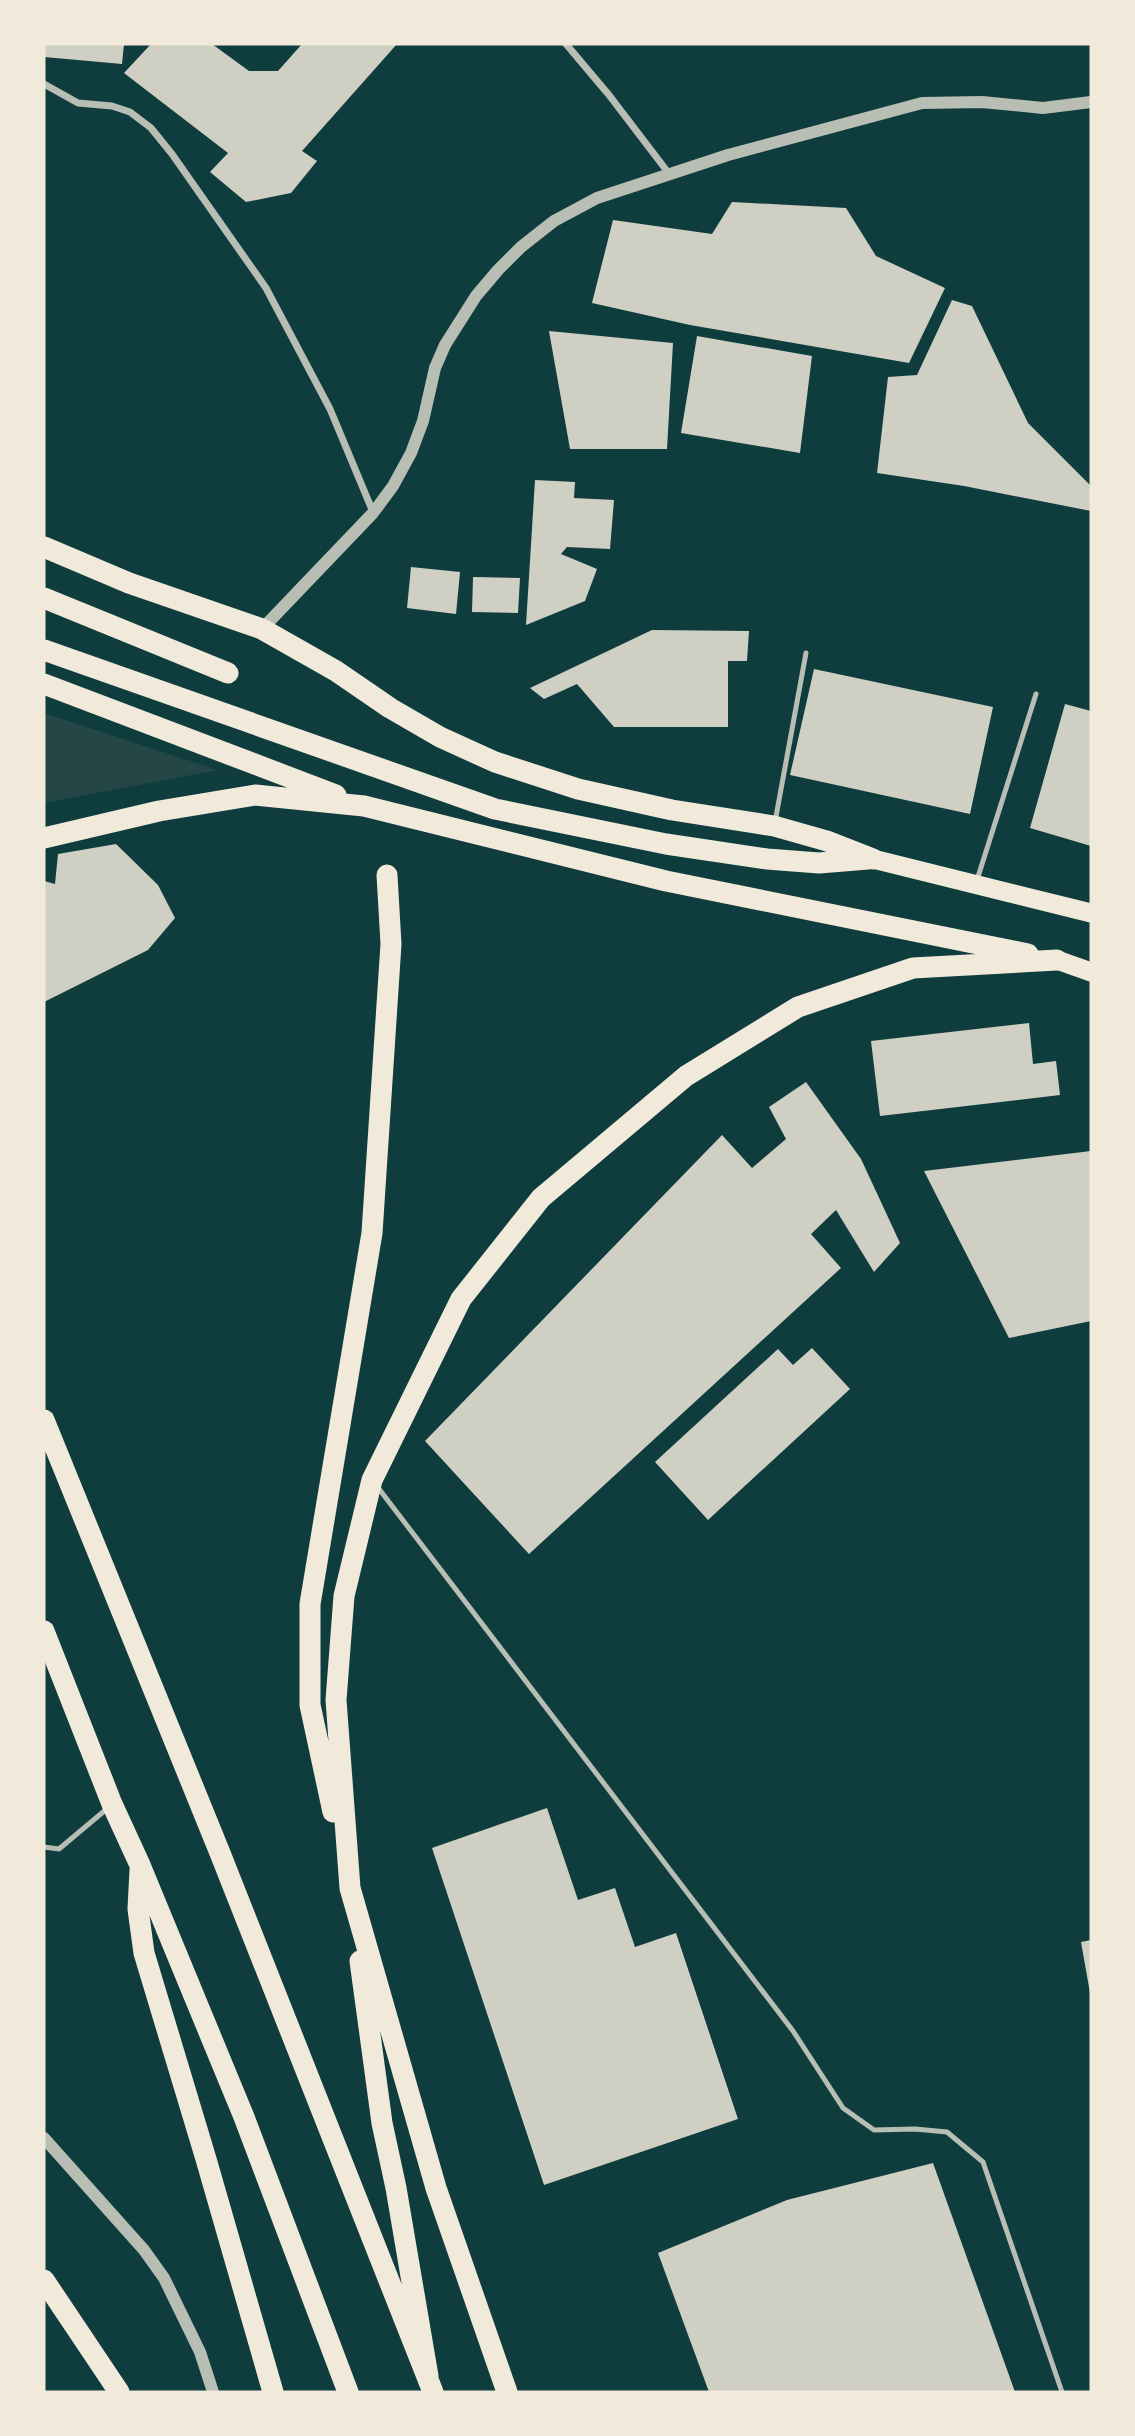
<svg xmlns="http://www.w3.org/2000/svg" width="1135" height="2436" viewBox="0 0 1135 2436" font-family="'Fira Sans Condensed',sans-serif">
<rect width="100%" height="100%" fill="#0f3d3e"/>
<path fill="#244646" d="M44 713 218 770 44 803Z"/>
<path fill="#cfcfc3" d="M44 44H124L122 64 44 57Z
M151 44H212L249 71H278L302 44H397L302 151 317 161 291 193 246 202 210 172 228 153 124 73Z
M732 202 846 208 876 256 945 288 909 363 690 325 592 303 613 220 712 234Z
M952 300 972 306 1028 423 1091 486V511L964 486 877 473 888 377 917 375Z
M549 331 673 343 667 449H570Z
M697 336 812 356 800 453 681 433Z
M535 480 575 482 574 498 614 500 610 549 567 547 561 554 597 569 585 601 526 625Z
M411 567 460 572 456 614 407 608Z
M473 577 520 578 518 613 472 612Z
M652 630 749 631 747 661H728V727H614L577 684 544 699 530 688Z
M814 669 993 707 970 814 790 775Z
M1065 704 1091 711V846L1030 828Z
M116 844 158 885 175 918 148 950 44 1002V881L55 884 58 854Z
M1029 1023 1033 1064 1056 1061 1060 1095 880 1116 871 1041Z
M806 1082 861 1159 900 1243 874 1272 836 1210 811 1234 841 1268 529 1554 425 1441 722 1135 752 1168 786 1139 769 1107Z
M1091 1151V1321L1009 1338 924 1171Z
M812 1348 850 1389 708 1520 655 1462 778 1349 793 1365Z
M547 1808 578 1900 615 1888 635 1947 676 1933 738 2119 544 2185 432 1848Z
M1091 1940V1993H1090L1081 1942Z
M933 2163 1015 2392H709L658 2253 787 2200Z"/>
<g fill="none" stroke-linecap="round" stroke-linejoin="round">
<path stroke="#b8beb3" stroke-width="5" d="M775 822 806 653
M977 880 1036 694
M376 1485 793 2031 843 2108 874 2130 915 2129 947 2132 983 2162 1062 2392
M44 1847 59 1849 109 1807"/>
<path stroke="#b8beb3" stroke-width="7" d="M566 44 609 95 670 175
M44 84 78 103 112 106 130 112 151 128 172 154 266 288 330 409 373 512"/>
<path stroke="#b8beb3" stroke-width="12" d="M262 629 373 513 393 486 411 453 423 421 435 368 445 345 476 296 498 270 521 247 554 221 597 198 728 155 922 103 982 102 1043 108 1091 102
M44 2138 144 2250 164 2278 200 2352 213 2392"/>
<path stroke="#f1e9da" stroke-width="19" d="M873 859 1091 913
M1057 960 1091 972"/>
<path stroke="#f1e9da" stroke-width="21" d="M44 547 129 583 262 629 336 671 390 708 440 737 495 762 578 789 672 810 774 826 827 841 873 859
M44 598 228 673
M44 650 495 809 666 844 767 859 819 863 868 859
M44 684 336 795
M44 838 159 811 255 795 364 806 666 881 1028 954
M44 1420 220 1853 433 2392
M44 1631 112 1804 140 1865 244 2117 348 2392
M333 1812 310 1705V1604L372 1233 391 944 387 875
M140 1870 138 1909 144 1953 206 2159 273 2392
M360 1961 382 2123 396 2188 428 2376
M44 2280 119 2392
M507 2392 436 2188 350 1888 336 1700 344 1596 372 1480 461 1299 541 1198 686 1076 798 1007 913 968 1057 960"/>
</g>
<rect width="1135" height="2436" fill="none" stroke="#f1e9da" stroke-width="91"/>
</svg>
